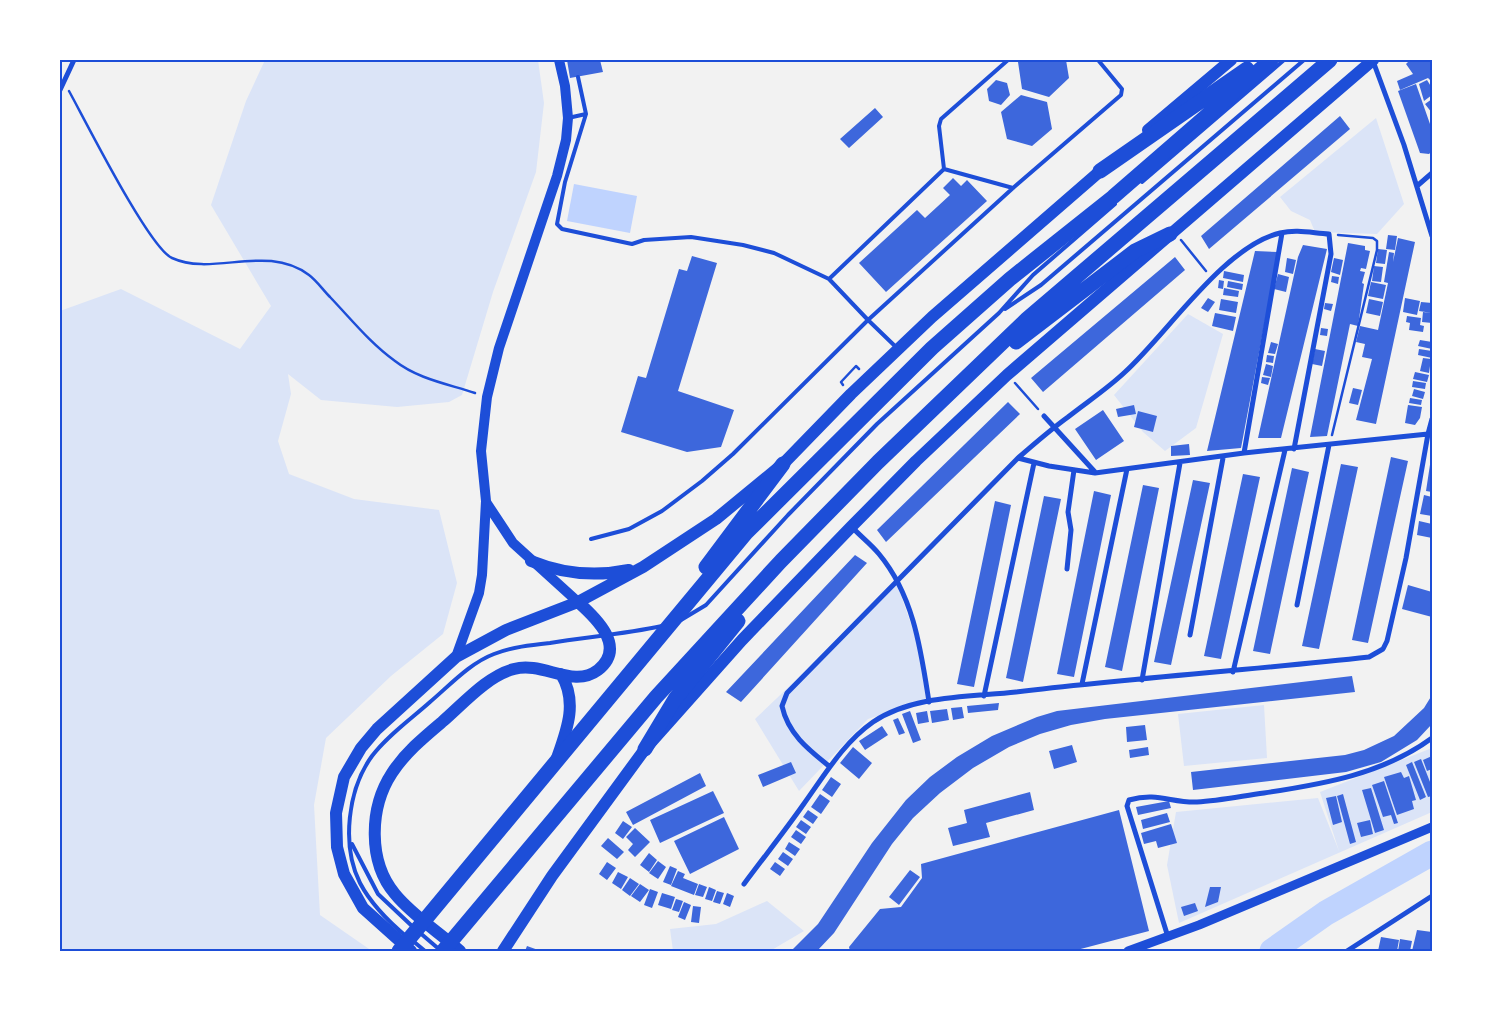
<svg xmlns="http://www.w3.org/2000/svg" width="1492" height="1011" viewBox="0 0 1492 1011" font-family="'Noto Sans',sans-serif">
<rect width="100%" height="100%" fill="#f2f2f2"/>
<path fill="#dbe4f7" d="M265 60H538L544 103 536 172 493 292 462 395 449 402 397 407 321 400 288 374 291 394 278 441 289 474 354 499 439 510 457 583 443 634 391 676 326 738 314 805 320 915 372 951H60V311L121 289 240 349 271 306 211 205 246 101Z
M1376 118 1404 204 1377 234 1315 232 1310 220 1291 211 1280 197Z
M1188 314 1223 334 1196 428 1165 451 1143 432 1114 395Z
M897 584 919 647 926 700 868 719 799 791 755 719Z
M1264 705 1267 758 1184 766 1178 714Z
M1432 748V812L1179 923 1167 865 1176 812 1318 798 1339 851 1320 792Z
M767 901 804 931 770 951H673L670 929 716 924Z"/>
<path fill="#bfd3fe" d="M574 184 637 196 630 233 567 221Z"/>
<g fill="none" stroke-linecap="round" stroke-linejoin="round">
<path stroke="#bfd3fe" stroke-width="25" d="M1272 951 1326 913 1432 853"/>
</g>
<path fill="#3d67dc" d="M567 60H600L603 72 570 78Z
M1020 60H1066L1069 78 1049 97 1022 89 1018 62Z
M1410 60H1432V82L1428 78 1400 90 1397 81 1413 74 1406 64Z
M996 80 1007 83 1010 95 1001 105 989 101 987 89Z
M1427 80 1432 88V95L1424 101 1419 84Z
M1416 84 1430 124 1432 123V151L1429 154 1420 153 1398 91Z
M1021 95 1047 102 1052 129 1032 146 1007 139 1001 112Z
M1432 99V113L1425 104Z
M875 108 883 117 849 148 840 139Z
M1340 116 1350 129 1209 249 1201 236Z
M953 178 961 186 967 180 987 201 886 292 859 263 917 210 925 218 950 195 943 188Z
M1388 235 1397 236 1395 250 1386 249Z
M1398 238 1415 242 1376 424 1356 420 1372 359 1362 357 1365 344 1356 342 1360 326 1378 330 1388 283 1384 282 1389 252 1394 253 1393 262Z
M1348 243 1365 246V250L1370 251 1366 269 1361 268 1360 271 1365 272 1362 283 1364 284 1358 326 1350 324 1327 436 1310 437Z
M1303 245 1327 249 1281 438H1258L1298 257Z
M1378 249 1387 250 1385 264 1376 263Z
M1255 251 1278 252 1241 448 1207 451Z
M692 256 717 263 678 391 734 410 721 447 687 452 621 432 638 376 646 378 679 269 687 271Z
M1175 257 1185 270 1043 392 1031 378Z
M1287 258 1296 260 1293 274 1285 272Z
M1334 258 1343 260 1340 275 1331 272Z
M1374 266 1383 267 1381 282 1372 281Z
M1224 271 1244 275 1243 282 1223 278Z
M1278 274 1289 277 1286 292 1274 289Z
M1332 276 1339 277 1338 284 1331 282Z
M1219 280 1224 281 1223 289 1218 288Z
M1228 281 1243 284 1242 290 1227 287Z
M1371 282 1386 285 1383 299 1368 296Z
M1224 288 1239 291 1238 297 1223 295Z
M1208 298 1215 302 1208 312 1201 308Z
M1405 298 1420 301 1417 315 1403 312Z
M1221 299 1238 302 1236 313 1219 310Z
M1369 299 1383 302 1380 316 1366 313Z
M1421 302 1432 303V313L1419 311Z
M1325 303 1333 304 1331 311 1324 309Z
M1423 312 1432 313V323L1422 322Z
M1215 313 1236 317 1233 331 1212 326Z
M1407 316 1421 318 1420 325 1424 326 1423 332 1409 330 1410 323 1406 322Z
M1321 328 1328 329 1327 336 1320 335Z
M1420 340 1432 342V349L1418 346Z
M1271 342 1278 344 1275 354 1268 353Z
M1315 349 1325 351 1322 366 1312 364Z
M1419 349 1432 351V358L1418 355Z
M1267 355 1274 356 1273 363 1266 362Z
M1423 358 1431 359 1429 373 1420 371Z
M1266 364 1273 366 1271 377 1263 375Z
M1415 372 1429 375 1427 382 1413 379Z
M1262 377 1270 378 1268 385 1261 383Z
M1413 381 1426 383 1425 389 1412 387Z
M1353 388 1362 390 1358 405 1349 403Z
M1414 389 1425 392 1423 399 1412 396Z
M1410 398 1422 400 1421 405 1409 403Z
M1008 402 1020 414 886 542 877 530Z
M1134 405 1136 414 1118 417 1116 409Z
M1408 405 1422 407 1420 418 1415 425 1405 423Z
M1103 410 1124 441 1096 460 1075 429Z
M1138 411 1157 416 1153 432 1134 427Z
M1189 444 1190 455 1171 456V446Z
M1391 457 1408 461 1368 643 1352 640Z
M1431 458H1432V492L1426 491Z
M1341 464 1358 467 1319 649 1302 646Z
M1292 468 1309 472 1270 654 1253 651Z
M1243 474 1260 477 1221 659 1204 656Z
M1193 480 1210 483 1171 665 1154 662Z
M1143 485 1159 488 1122 671 1105 667Z
M1094 491 1111 495 1074 677 1057 674Z
M1424 495 1432 497V516L1420 514Z
M1044 496 1061 499 1023 682 1006 678Z
M995 501 1011 505 974 687 957 684Z
M1419 521 1432 524V538L1417 535Z
M855 555 867 563 741 702 726 692Z
M1408 585 1432 592V617L1402 609Z
M1352 676 1355 692 1105 719 1071 725 1040 734 1009 747 973 768 940 793 913 818 892 844 834 933 817 951H791L818 924 872 843 906 800 930 777 957 757 992 736 1037 717 1057 711Z
M1432 695V724L1417 740 1381 762 1346 772 1193 790 1191 772 1345 755 1364 750 1394 736 1424 708Z
M999 703 998 710 968 713 967 706Z
M962 707 964 718 953 720 951 708Z
M947 709 949 720 932 723 930 711Z
M910 711 921 740 913 743 902 714Z
M927 711 929 722 918 724 916 713Z
M898 718 905 733 899 735 893 720Z
M1145 725 1147 740 1127 742 1126 727Z
M882 726 888 735 865 750 859 741Z
M1072 745 1077 762 1054 769 1049 751Z
M853 747 872 763 859 779 840 763Z
M1148 747 1149 755 1130 758 1129 750Z
M1432 756V769L1427 771 1423 760Z
M1421 759 1432 787V796L1428 797 1414 762Z
M791 762 796 773 763 787 758 775Z
M1412 762 1426 797 1420 800 1406 765Z
M1401 772 1404 778 1409 776 1416 800 1412 801 1414 809 1397 815 1384 777Z
M700 773 706 786 633 825 626 812Z
M831 777 841 784 832 797 822 790Z
M1384 781 1398 823 1394 824 1391 815 1383 817 1372 785Z
M1371 788 1384 830 1375 833 1362 790Z
M713 791 724 813 660 843 650 820Z
M1030 792 1034 810 986 823 990 837 953 846 948 828 967 823 964 810Z
M820 794 830 801 821 814 811 807Z
M1343 794 1356 842 1350 844 1337 796Z
M1336 796 1342 822 1333 825 1326 798Z
M1169 801 1171 808 1138 815 1136 807Z
M808 810 818 817 813 824 803 817Z
M1119 810 1149 931 1073 951H850L849 947 880 909 901 907 922 878 921 864Z
M1167 813 1170 822 1143 829 1141 820Z
M724 817 739 849 690 874 674 841Z
M801 820 811 827 806 834 796 827Z
M1370 820 1373 834 1361 837 1357 823Z
M623 821 632 827 623 839 615 833Z
M1171 824 1177 843 1158 848 1156 841 1144 844 1141 833Z
M635 828 650 842 635 857 628 850 633 844 626 837Z
M796 830 806 837 801 844 791 837Z
M608 838 624 852 617 859 601 846Z
M789 842 800 849 795 856 785 849Z
M783 852 793 859 788 866 778 859Z
M649 853 657 860 649 872 640 865Z
M658 861 666 867 658 879 649 873Z
M607 862 616 868 607 880 599 874Z
M775 862 785 869 780 876 770 869Z
M670 866 677 869 671 885 663 882Z
M910 870 920 877 899 905 889 897Z
M678 871 685 874 683 878 698 884 694 895 671 886Z
M618 872 628 877 621 889 612 883Z
M630 878 639 884 630 896 622 890Z
M640 884 649 890 640 902 631 896Z
M699 884 707 887 703 897 695 895Z
M709 887 716 890 712 901 705 899Z
M1210 887H1221L1218 902 1205 907Z
M650 889 658 892 652 908 644 905Z
M717 891 724 893 720 904 713 902Z
M662 893 675 897 671 909 658 905Z
M727 893 734 896 730 907 723 904Z
M676 899 683 901 679 912 672 910Z
M684 902 691 905 685 920 678 917Z
M1195 903 1198 911 1184 916 1181 907Z
M693 906 701 907 699 923 691 922Z
M1417 930 1432 932 1430 951H1412Z
M1381 937 1399 940 1397 951H1378Z
M1400 939 1412 941 1410 951H1398Z
M527 946 541 951H525Z"/>
<g fill="none" stroke-linecap="round" stroke-linejoin="round">
<path stroke="#1d4ed8" stroke-width="2.5" d="M69 91C85 120 149 248 172 258 214 277 266 243 309 275 317 281 323 290 330 297 351 319 370 343 395 361 418 379 448 384 475 393
M1181 240 1206 271
M1015 383 1038 409
M843 385 841 382 856 366 859 369
M1332 435 1377 250V241L1373 238 1338 235"/>
<path stroke="#1d4ed8" stroke-width="4" d="M578 77 586 114 565 182 557 224 562 229 632 244 644 240 691 237 743 245 774 253 829 279 868 320 1013 188 1121 95 1122 89 1098 60
M568 118 586 114
M944 169 1013 188
M1142 182 1284 60
M829 279 944 169 939 126 941 119 1008 60
M1005 309 1041 285 1304 60
M591 539 629 529 662 511 702 481 733 454 868 320 897 348
M681 620 706 605 788 515 877 424 999 313 1033 275 1115 204
M352 844 378 894 413 927
M419 932 440 950
M407 937C389 922 371 904 360 883 341 845 348 789 372 756 388 735 411 719 430 702 450 685 470 663 494 654 512 647 531 645 550 643 587 637 625 634 662 626
M413 941 425 951"/>
<path stroke="#1d4ed8" stroke-width="5" d="M1373 61 1404 145 1432 236
M60 90 74 60
M1417 186 1432 173
M1044 416 1095 472
M1244 453 1282 233
M1018 458 1049 466 1095 473 1244 453 1428 434 1432 419
M852 527C860 536 871 544 879 554 914 596 921 651 929 702
M1067 569 1071 530 1068 512 1074 470
M1297 605 1329 445
M1190 635 1223 458
M1233 672 1285 450
M1142 680 1180 463
M1082 684 1127 469
M984 696 1034 463
M829 766C809 750 788 734 782 706L787 693 1018 458C1034 444 1050 430 1068 417 1087 402 1107 389 1125 372 1167 334 1224 246 1280 233 1297 229 1312 233 1329 234L1331 254 1294 449
M744 884C764 857 784 832 803 805 824 776 843 743 873 722 913 695 970 697 1016 692 1133 678 1251 670 1369 657L1383 649 1387 641 1406 558 1428 434
M1168 937 1127 806 1129 800C1158 792 1171 803 1197 802 1219 801 1242 796 1264 793 1324 784 1383 774 1432 738
M1347 951 1432 896"/>
<path stroke="#1d4ed8" stroke-width="9" d="M1128 951 1199 925 1432 827"/>
<path stroke="#1d4ed8" stroke-width="10" d="M486 502 513 543 578 602
M456 657 479 593 482 575 486 501 481 451 487 397 499 348 557 176 566 140 568 118 565 86 559 60"/>
<path stroke="#1d4ed8" stroke-width="12" d="M1148 130 1231 60
M531 561C563 574 595 577 629 570
M557 758C567 730 578 702 561 674
M411 951 363 908 344 874 337 847 336 813 344 777 361 748 377 729 456 657 506 630 578 602 643 567 716 519 783 464 851 394 932 317 1106 166
M460 951C439 932 413 916 395 894 368 862 369 808 392 773 405 753 423 738 442 722 463 704 487 676 514 669 543 661 573 689 598 670 627 647 596 618 578 602
M503 951 552 876 645 749 742 640 851 527 916 461 1007 375 1373 60"/>
<path stroke="#1d4ed8" stroke-width="15" d="M1100 171 1247 69
M1016 342 1135 251 1170 234
M706 567 783 464
M645 749 675 699 738 621
M399 951 746 533 932 348 1010 279 1113 197 1271 60
M443 951 656 697 781 561 878 462 1027 319 1330 60"/>
</g>
<rect width="1492" height="1011" fill="none" stroke="#ffffff" stroke-width="122"/>
<rect x="61" y="61" width="1370" height="889" fill="none" stroke="#1d4ed8" stroke-width="2"/>
</svg>
